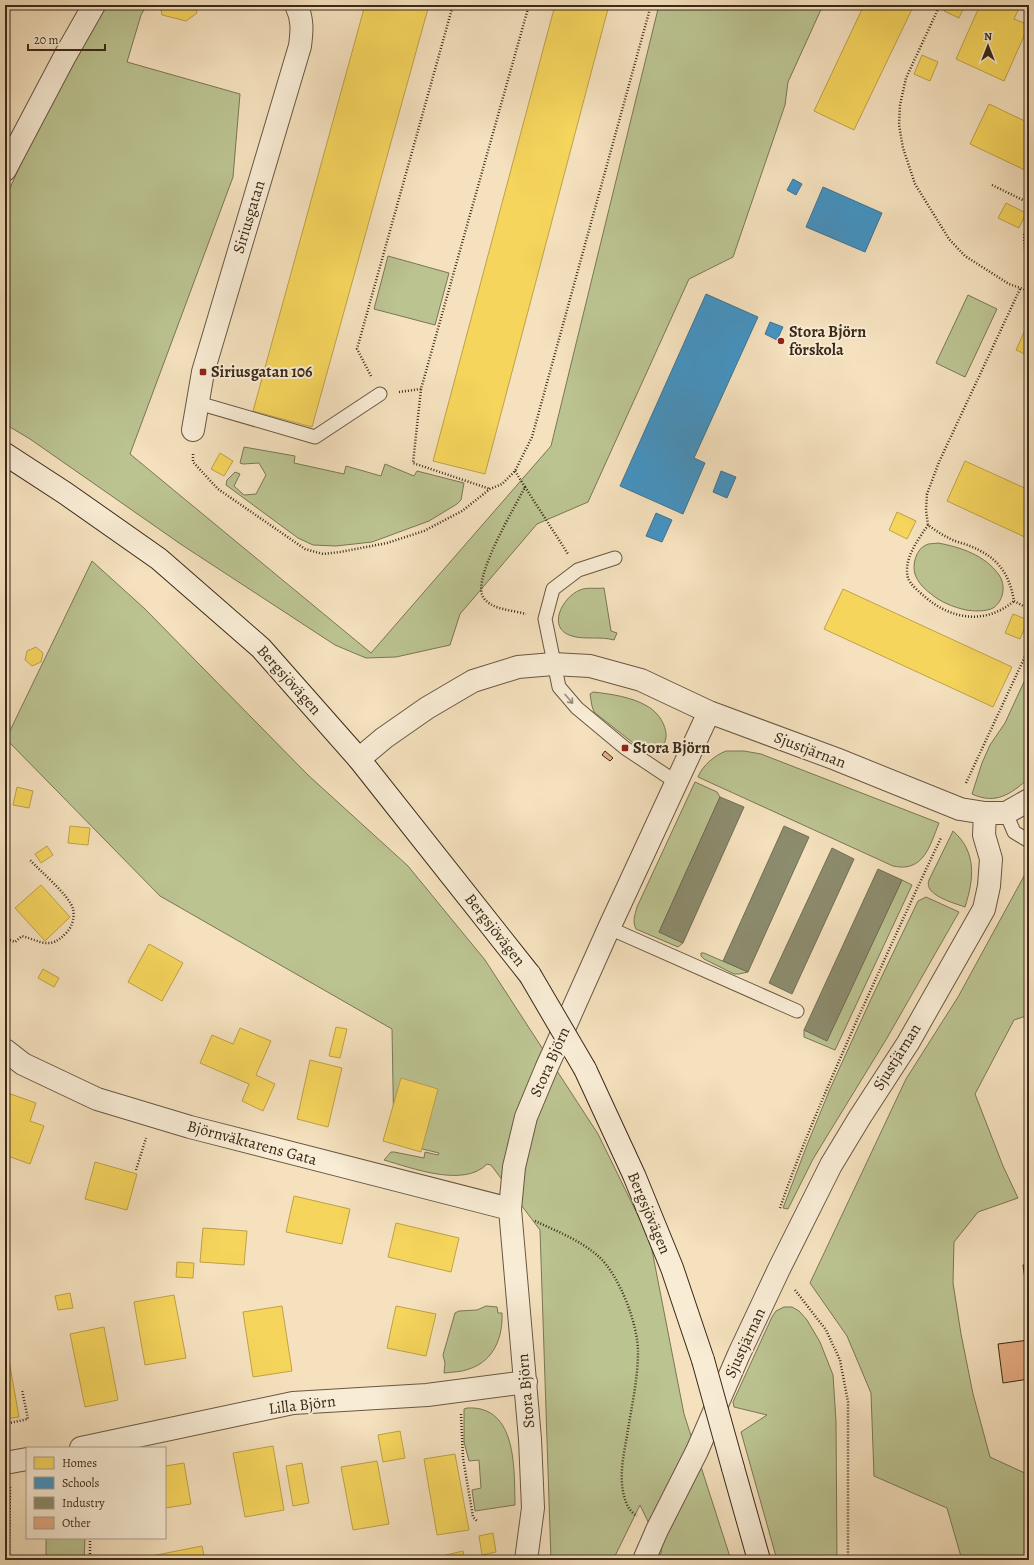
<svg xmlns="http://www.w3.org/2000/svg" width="1034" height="1565" viewBox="0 0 1034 1565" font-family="Alegreya,serif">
<rect width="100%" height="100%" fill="#f5e1be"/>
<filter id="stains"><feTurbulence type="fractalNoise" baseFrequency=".005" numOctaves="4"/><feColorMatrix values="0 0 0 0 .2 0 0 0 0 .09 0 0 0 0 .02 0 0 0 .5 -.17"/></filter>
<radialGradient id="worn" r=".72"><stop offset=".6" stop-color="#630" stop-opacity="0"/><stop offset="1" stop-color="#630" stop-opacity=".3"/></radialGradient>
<path fill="#bbc391" stroke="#7a7655" d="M107 5H147L141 15 127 62 240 94 233 177 130 454 371 653 551 446 659 5H823L788 82 785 105 733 257 689 279 588 502 537 524 460 614 450 645 396 657 366 658 335 645 182 545 30 439 5 424V199L38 126 100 12Z
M388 256 449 273 435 325 374 309Z
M968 295 997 309 965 377 936 363Z
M244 447 295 456 294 463 344 474 346 466 381 476 385 464 414 476 417 471 464 483 461 500 457 504 429 521 372 542 336 546 313 545 298 538 226 485 227 480 235 472 240 474 234 486 244 495 256 494 266 475 259 463 243 464 240 463Z
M938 543C960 547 985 555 999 575 1006 585 1004 601 993 608 986 612 973 611 966 610 953 607 940 602 930 593 924 589 917 581 915 574 912 565 916 549 926 545 929 543 934 544 938 543Z
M92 561 145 609 308 775 408 866 485 960 598 1134 650 1240 684 1414 731 1560H657L662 1551 640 1505 613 1560H551L540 1230 491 1165 487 1164C464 1188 412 1168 384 1160L391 1152H394L424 1158 425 1152 438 1155 439 1153 394 1142 392 1029 160 896 6 739Z
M604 588 611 631 617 633 614 640C600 636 585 640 572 636 546 629 562 597 580 590 586 587 597 589 604 588Z
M1029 671V778C1011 794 996 805 972 794L982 763 990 745 1005 723Z
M593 692C611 694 632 697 647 706 672 720 676 761 637 746L594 712 592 706 590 694Z
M726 751H744L761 754 939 823C930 845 924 873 893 866L698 777C702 766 715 755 726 751Z
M695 782 717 792 720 797 659 932 683 943 678 947 636 929C632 921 635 915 637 907Z
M953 831C977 852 974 879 965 907 954 903 923 895 929 880Z
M1029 867V1015L1014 1020 975 1094 1003 1166 1018 1198 978 1212 954 1242 953 1283 961 1334 973 1394 990 1457 1029 1475V1560H962L947 1508 874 1476 871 1393 847 1336 810 1283 906 1079 958 997Z
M902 880 912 885 835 1050 804 1037V1030L827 1040Z
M926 897 959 912 887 1038 813 1159 788 1209 783 1208 807 1145 830 1089 871 999 918 901Z
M701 953H704L748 972 739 974H734L704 959 701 956Z
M486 1306 497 1307 498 1313H502C503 1337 494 1361 469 1369 462 1372 452 1372 444 1373L445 1363 443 1355 455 1313 459 1311 477 1310Z
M784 1307H792L799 1311 807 1320 820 1342 833 1375 836 1421 837 1560H777L741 1432 767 1415 734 1407 733 1402 772 1317 776 1311Z
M467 1408C518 1405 514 1471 515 1505L475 1511 472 1490 481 1488 479 1460 469 1461 464 1442V1409Z
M46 1538H85L84 1560H46Z"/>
<path fill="#f6d55c" stroke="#bea148" d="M160 5H195L197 13 186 21 162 15Z
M365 5H429L312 427 253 411Z
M555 5H609L485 474 433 461Z
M864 5H914L854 130 814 111Z
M946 5H965L959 18 944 11Z
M980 5 994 10 996 5H1012L1019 8 1014 19 1029 25 1004 81 956 59Z
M922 55 938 62 930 81 914 74Z
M989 104 1029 123V172L970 144Z
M1006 203 1026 213 1019 228 998 218Z
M1029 321V356L1016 350Z
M220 453 233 461 224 476 211 469Z
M965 461 1029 490V539L947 501Z
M897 512 916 521 907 539 889 530Z
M1029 580V595L1024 593Z
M843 589 1012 667 993 707 824 629Z
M1013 614 1028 620 1020 639 1005 633Z
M36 647 43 653 41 662 32 666 25 660 27 651Z
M17 787 33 791 29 808 13 805Z
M70 826 90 828 88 845 68 843Z
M47 846 53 855 41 863 35 854Z
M41 885 70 917 45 941 15 908Z
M149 944 183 963 162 1001 128 982Z
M43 969 59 978 54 987 38 978Z
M336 1027 347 1029 340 1058 329 1056Z
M240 1028 271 1041 256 1075 275 1084 263 1111 242 1101 249 1084 200 1063 212 1035 233 1044Z
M310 1060 342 1068 328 1127 297 1119Z
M401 1078 438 1089 421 1152 383 1141Z
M5 1092 36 1103 30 1121 44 1126 30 1164 5 1155V1149L10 1137 5 1135Z
M95 1162 137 1174 127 1210 85 1199Z
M294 1196 350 1209 342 1244 286 1232Z
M396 1223 459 1238 451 1272 388 1257Z
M203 1228 247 1231 244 1265 200 1262Z
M177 1262 194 1263 193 1278 176 1277Z
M70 1293 73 1308 58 1310 55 1296Z
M174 1295 186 1358 145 1365 134 1302Z
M282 1306 292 1371 253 1377 243 1312Z
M396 1306 436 1314 426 1356 387 1348Z
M104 1327 118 1400 85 1407 70 1334Z
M8 1355 19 1417 5 1419V1356Z
M400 1431 405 1458 383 1462 378 1435Z
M273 1446 284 1510 245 1517 233 1453Z
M455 1454 469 1530 437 1535 424 1459Z
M377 1461 389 1524 353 1530 341 1467Z
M184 1463 191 1504 165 1508V1466Z
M302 1463 309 1503 293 1506 286 1466Z
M493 1533 496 1552 482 1555 479 1536Z
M202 1546 205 1560H141V1558Z
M463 1551 465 1560H447L446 1555Z"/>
<path fill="#4393c3" stroke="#407390" d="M793 179 802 184 796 195 787 190Z
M823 187 882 213 865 252 806 227Z
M706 294 758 317 694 458 705 463 683 514 620 486Z
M770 322 783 327 777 340 765 334Z
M721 471 736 477 727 498 713 492Z
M656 513 672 520 662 542 646 536Z"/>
<path fill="#8c8c6e" stroke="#736e54" d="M720 797 744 807 683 943 659 932Z
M784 826 809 837 748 972 723 961Z
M832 848 854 859 792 994 769 983Z
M878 869 902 880 827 1041 804 1030Z"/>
<path fill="#e6ae83" stroke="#3a2919" d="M605 751 613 758 610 761 602 755Z
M1029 1264V1309L1023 1265Z
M1029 1340V1379L1003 1383 998 1344Z"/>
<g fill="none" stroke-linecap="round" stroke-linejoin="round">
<defs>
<path id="lane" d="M198 403 315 437 380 394
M615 558 578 570 553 589 545 619 559 687 577 708 625 748 676 782
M1006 813 1014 832 1029 841
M609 928 797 1011"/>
<path id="street" d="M5 170 65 56 94 5
M193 430 203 372 300 46C302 31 303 19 296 5
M359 759 384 738 427 708 473 681 518 667 553 664 590 666 641 680 709 712 609 928 546 1069 526 1117 514 1167 510 1209 530 1439 533 1508 526 1560
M985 813H1006L1029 800
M5 1050 23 1064 97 1099 190 1127 510 1209
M81 1448 293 1403 427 1395 526 1382
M5 1463 27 1459
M644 1560 657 1530 697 1451 739 1354 779 1269 831 1165 860 1117 908 1043 984 909 989 886 991 859 984 835 985 813 960 809 836 759 709 712"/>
<path id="secondary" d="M5 454 65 493 159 559 261 648 359 759 530 975
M585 1069 634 1175 672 1268 703 1360
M733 1468 759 1560"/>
</defs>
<use href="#lane" stroke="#695742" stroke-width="15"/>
<use href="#street" stroke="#695742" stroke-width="24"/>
<use href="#secondary" stroke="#3a2919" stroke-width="24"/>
<path stroke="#3a2919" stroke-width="2.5" stroke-dasharray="1 2" stroke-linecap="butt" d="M940 5 906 78 900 105 899 125 903 148 915 184 949 239 965 256 1009 284 1029 291
M992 185 1029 203
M1029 223 1024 235 1026 263H1029
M1026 263 1027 291
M1020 289 939 462 927 494 926 510 928 525C935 530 942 535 949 538 955 542 963 543 970 546 997 557 1009 572 1014 601L1029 609
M371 376 357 349 453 5
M421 389 413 463 490 489
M399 392 421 389 529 5
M193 454V462L218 489 305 549 323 554 340 552 387 543 424 531 462 511 490 489 502 484 515 471 532 437 651 5
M515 471 525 487C515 507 472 578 483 597 491 610 513 610 526 614
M525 487 568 554
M928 525C918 540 903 559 908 578 910 584 919 592 924 596 951 620 986 625 1014 601
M966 783 1029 648
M10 940 15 942 22 936C41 941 50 951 67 932 72 927 75 917 73 909 70 896 40 871 30 860
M136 1170 146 1138
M780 1208C802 1144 830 1082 857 1020 885 959 912 898 941 838
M535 1221C556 1231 580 1240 598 1256 619 1274 638 1324 638 1352 638 1380 631 1409 627 1436 623 1457 618 1482 626 1502 628 1508 632 1513 637 1516
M795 1290 826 1330 840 1360 848 1402V1560
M461 1414 463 1458 473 1517 477 1521
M5 1424 28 1419 22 1390
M9 1560 10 1487
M90 1560V1538"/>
<use href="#lane" stroke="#f8ecd5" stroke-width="13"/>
<use href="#street" stroke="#f8ecd5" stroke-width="22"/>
<use href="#secondary" stroke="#f8ecd5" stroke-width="22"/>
<defs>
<path id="secondary-bridge" d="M530 975 585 1069
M703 1360 733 1468"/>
</defs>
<use href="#secondary-bridge" stroke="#3a2919" stroke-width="24" stroke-linecap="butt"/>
<use href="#secondary-bridge" stroke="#f8ecd5" stroke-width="22"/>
</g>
<defs><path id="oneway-shaft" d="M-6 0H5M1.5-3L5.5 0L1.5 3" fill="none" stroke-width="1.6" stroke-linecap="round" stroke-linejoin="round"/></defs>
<use stroke="#998a77" href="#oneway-shaft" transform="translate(569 699) rotate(49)"/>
<g fill="#8f2418" stroke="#f8ecd5" stroke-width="1.5">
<circle cx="781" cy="341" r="4"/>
<rect x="199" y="368" width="8" height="8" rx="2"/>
<rect x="621" y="744" width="8" height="8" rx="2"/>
</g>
<g text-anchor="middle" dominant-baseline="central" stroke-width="4" stroke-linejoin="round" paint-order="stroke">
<g font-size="16" fill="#3a2919" stroke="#f8ecd5">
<text transform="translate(249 217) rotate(-73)">Siriusgatan</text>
<text transform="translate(289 680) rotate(48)">Bergsjövägen</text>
<text transform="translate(810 750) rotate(21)">Sjustjärnan</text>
<text transform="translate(495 930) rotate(52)">Bergsjövägen</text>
<text transform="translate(897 1057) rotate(-58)">Sjustjärnan</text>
<text transform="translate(550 1062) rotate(-66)">Stora Björn</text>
<text transform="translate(252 1143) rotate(15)">Björnväktarens Gata</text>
<text transform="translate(649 1213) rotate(67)">Bergsjövägen</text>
<text transform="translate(745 1343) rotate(-65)">Sjustjärnan</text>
<text transform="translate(526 1391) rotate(-95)">Stora Björn</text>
<text transform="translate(302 1405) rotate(-7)">Lilla Björn</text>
</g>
<g font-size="16" font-weight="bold" fill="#3a2919" stroke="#f8ecd5" text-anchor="start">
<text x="789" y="332">Stora Björn<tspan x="789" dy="18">förskola</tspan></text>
<text x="211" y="372">Siriusgatan 106</text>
<text x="633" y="748">Stora Björn</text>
</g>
</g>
<rect width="1034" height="1565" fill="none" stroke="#f5e1be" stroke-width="20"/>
<rect x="6" y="6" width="1022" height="1553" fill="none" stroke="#3a2919" stroke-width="2"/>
<rect x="10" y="10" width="1014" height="1545" fill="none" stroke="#3a2919"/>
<rect x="26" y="1447" width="140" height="92" fill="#f8ecd5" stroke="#ac9e8a"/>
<rect x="34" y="1457" width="20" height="12" fill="#f6d55c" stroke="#ac9e8a"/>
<text x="62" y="1467" font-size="12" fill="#3a2919">Homes</text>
<rect x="34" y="1477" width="20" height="12" fill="#4393c3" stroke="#ac9e8a"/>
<text x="62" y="1487" font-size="12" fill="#3a2919">Schools</text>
<rect x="34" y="1497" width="20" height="12" fill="#8c8c6e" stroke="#ac9e8a"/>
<text x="62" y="1507" font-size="12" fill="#3a2919">Industry</text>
<rect x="34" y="1517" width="20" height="12" fill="#e6ae83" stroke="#ac9e8a"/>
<text x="62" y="1527" font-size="12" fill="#3a2919">Other</text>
<g transform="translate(988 46)" stroke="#f8ecd5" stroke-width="3" paint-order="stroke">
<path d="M0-3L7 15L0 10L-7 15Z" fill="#3a2919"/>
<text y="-6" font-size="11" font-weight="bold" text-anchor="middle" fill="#3a2919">N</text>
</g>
<path d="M28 44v6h77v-6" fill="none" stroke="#3a2919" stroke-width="2"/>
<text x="34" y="44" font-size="12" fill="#3a2919" stroke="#f8ecd5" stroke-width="3" paint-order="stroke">20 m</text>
<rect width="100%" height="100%" filter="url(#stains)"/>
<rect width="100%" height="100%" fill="url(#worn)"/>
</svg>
